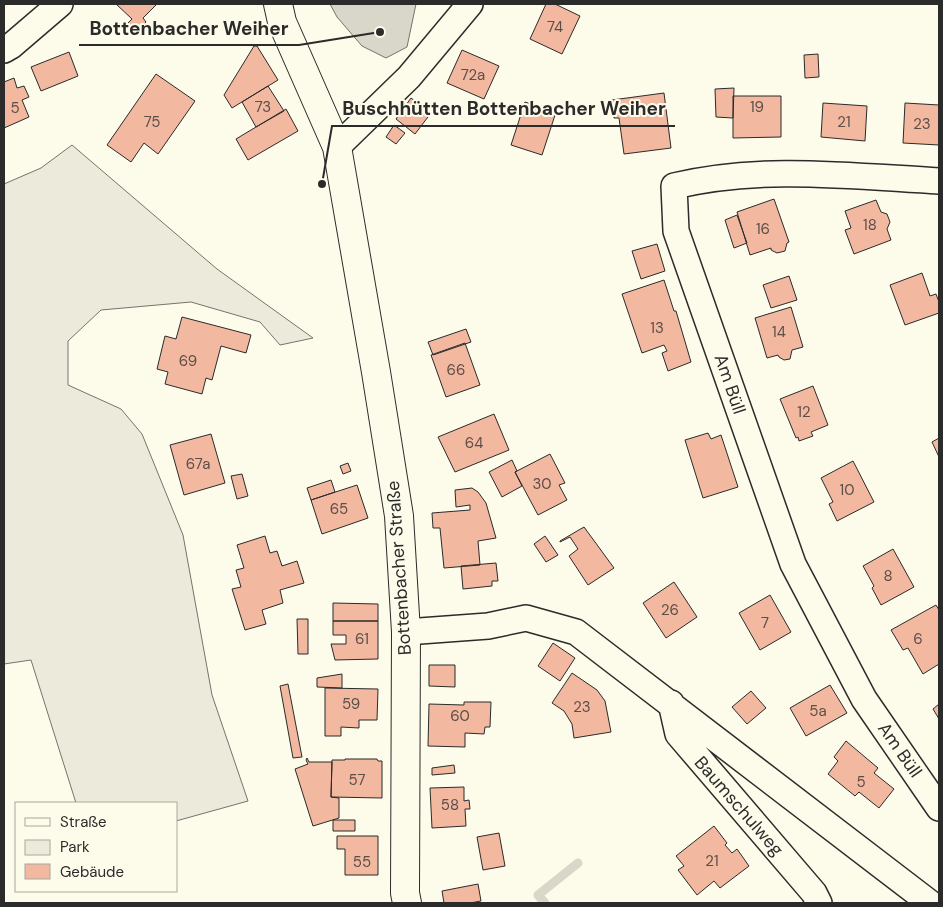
<svg xmlns="http://www.w3.org/2000/svg" width="943" height="907" viewBox="0 0 943 907" font-family="'DM Sans',sans-serif">
<rect width="100%" height="100%" fill="#fdfbea"/>
<path fill="#ecebdb" stroke="#74746e" d="M72 145 217 269 313 338 280 345 260 322 191 302 101 310 68 341V385L121 409 142 434 183 535 212 695 248 801 176 821V803H76L31 660 4 664V184L41 168Z"/>
<path fill="#d8d7c9" stroke="#74746e" d="M330 4H416L407 47 386 58 362 46 337 17Z"/>
<g fill="none" stroke-linecap="round" stroke-linejoin="round">
<path stroke="#d8d7c9" stroke-width="9" d="M545 903 538 895 578 863"/>
</g>
<path fill="#f2b8a0" stroke="#2b2b2b" d="M116 4H157L143 18 146 22 136 32 128 23 132 19Z
M546 4H555L580 16 562 54 530 39Z
M254 46H257L278 80 232 108 224 95Z
M462 50 499 66 484 99 447 83Z
M69 52 78 76 41 91 31 67Z
M818 54 819 77 805 78 804 55Z
M156 74 195 101 158 154 144 143 131 162 107 145Z
M14 78 17 88 24 86 29 97 22 100 29 117 4 128V82Z
M268 86 284 111 256 127 242 102Z
M734 88 733 118 716 117 715 89Z
M664 93 671 148 624 154 619 118H614L612 100Z
M733 96H781V137L733 138Z
M411 98 431 113 415 134 396 119Z
M525 102 556 112 542 155 511 145Z
M823 103 867 106 865 141 821 137Z
M905 103 939 105V145L903 143Z
M286 109 298 131 248 160 236 139Z
M394 125 405 133 396 144 386 137Z
M774 199 789 242 787 243 785 251 777 253 771 250V248L750 255 737 212Z
M876 200 881 212 887 214 890 222 887 229 891 240 854 254 845 230 851 228 845 211Z
M737 215 747 243 734 248 725 220Z
M657 244 665 271 641 279 632 251Z
M922 273 930 296 936 294 939 302V313L905 325 890 285Z
M789 276 797 300 771 308 763 285Z
M664 280 674 311H676L691 362 668 371 662 353 667 351 664 345 642 353 622 294Z
M791 307 803 347 792 350 790 359 784 360 779 357 778 355 767 358 755 318Z
M182 317 251 335 246 353 221 346 212 380 206 378 202 394 165 384 168 372 157 369 165 336 176 339Z
M466 329 471 342 433 355 428 342Z
M465 343 480 385 446 397 431 355Z
M813 386 828 425 811 432 813 436 799 441 798 437 796 438 780 399Z
M494 414 509 450 455 472 438 437Z
M708 433 711 439 721 435 738 487 703 498 685 440Z
M211 434 225 483 184 495 170 445Z
M939 438V457L932 442Z
M550 454 565 483 559 485 567 500 538 515 515 472Z
M512 460 517 471 515 472 522 486 502 497 489 472Z
M853 461 874 502 837 521 829 504 833 502 821 478Z
M348 463 351 471 343 474 340 466Z
M242 474 248 496 237 499 231 476Z
M331 480 335 492 311 500 307 488Z
M357 485 368 518 322 534 311 500Z
M472 488 478 492 486 503 496 538 478 541 480 565 444 568 440 528H433L432 513 470 510V505L456 507 455 490Z
M584 527 614 568 588 585 569 556 578 549 570 537 560 542V541Z
M265 536 270 553 277 551 282 566 297 561 304 583 280 590 283 603 262 610 266 624 245 630 232 589 241 587 236 570 244 568 237 545Z
M545 536 558 555 546 562 534 544Z
M893 549 914 587 881 605 872 588 874 586 863 566Z
M496 563 498 581H492V586L463 589 461 566Z
M674 582 697 617 666 638 643 603Z
M770 595 791 632 760 650 739 613Z
M333 603 378 604V621H333Z
M936 605 939 610V664L923 674 908 648 903 650 891 630Z
M297 619H308V654H298Z
M333 621H378V659L335 660 331 644H346V635H333Z
M553 643 575 658 560 681 538 666Z
M429 665H455V687L429 686Z
M572 673 597 690 605 701 611 732 574 738 572 724 564 711 552 703Z
M342 674V688L317 687V678Z
M288 684 302 757 293 758 280 686Z
M830 685 847 713 806 736 790 708Z
M325 688 378 689 377 720H359V728L341 727V736H325Z
M751 691 766 708 747 724 732 707Z
M464 702H491L490 727H485L484 734 465 733V747L428 746 429 704 464 705Z
M939 704V719L933 709Z
M846 741 878 768 874 773 894 789 879 808 859 792 855 796 828 774 838 761 834 757Z
M307 758 309 762H332L331 797 339 798V818L313 826 295 769 308 764 306 760Z
M345 759H377L378 761H382V798L331 797 332 760H345Z
M454 765 455 773 432 775V768Z
M464 787V801L469 800 470 809H465L466 826 432 828 430 788Z
M333 820H355V831H333Z
M714 826 727 843 725 845 732 853 737 849 749 866 720 888 714 881 697 895 678 870 684 866 676 856Z
M499 833 505 866 483 870 477 837Z
M337 836H378V875H345V849H337Z
M478 884 481 901 470 903H444L442 891Z"/>
<g fill="none" stroke-linecap="round" stroke-linejoin="round">
<defs>
<path id="street" d="M4 50 11 46 60 4
M337 147 409 77 470 4
M939 181C850 176 761 165 674 186L676 231 793 564 864 699 939 808
M406 632 488 626 526 618 576 632 930 903
M671 703 678 734 814 893 819 903"/>
<path id="secondary" d="M278 4 282 22 337 147 376 372 399 516 406 632 405 893 407 903"/>
</defs>
<use href="#street" stroke="#2b2b2b" stroke-width="28"/>
<use href="#secondary" stroke="#2b2b2b" stroke-width="30"/>
<use href="#street" stroke="#fdfbea" stroke-width="25"/>
<use href="#secondary" stroke="#fdfbea" stroke-width="28"/>
</g>
<g text-anchor="middle" dominant-baseline="central" stroke-width="4" stroke-linejoin="round" paint-order="stroke">
<g font-size="15" fill="#5d4e48">
<text x="555" y="27">74</text>
<text x="473" y="75">72a</text>
<text x="263" y="107">73</text>
<text x="757" y="107">19</text>
<text x="15" y="108">5</text>
<text x="152" y="122">75</text>
<text x="844" y="122">21</text>
<text x="922" y="124">23</text>
<text x="870" y="225">18</text>
<text x="763" y="229">16</text>
<text x="657" y="328">13</text>
<text x="779" y="332">14</text>
<text x="188" y="361">69</text>
<text x="456" y="370">66</text>
<text x="804" y="412">12</text>
<text x="474" y="443">64</text>
<text x="198" y="464">67a</text>
<text x="542" y="484">30</text>
<text x="847" y="490">10</text>
<text x="339" y="509">65</text>
<text x="888" y="576">8</text>
<text x="670" y="610">26</text>
<text x="765" y="623">7</text>
<text x="362" y="639">61</text>
<text x="918" y="639">6</text>
<text x="351" y="704">59</text>
<text x="582" y="707">23</text>
<text x="818" y="711">5a</text>
<text x="460" y="716">60</text>
<text x="357" y="780">57</text>
<text x="861" y="782">5</text>
<text x="450" y="805">58</text>
<text x="712" y="861">21</text>
<text x="362" y="862">55</text>
</g>
<g font-size="18" fill="#2b2b2b" stroke="#fdfbea">
<text transform="translate(730 384) rotate(71)">Am Büll</text>
<text transform="translate(399 568) rotate(-94)">Bottenbacher Straße</text>
<text transform="translate(900 750) rotate(55)">Am Büll</text>
<text transform="translate(739 806) rotate(49)">Baumschulweg</text>
</g>
</g>
<path fill="none" stroke="#2b2b2b" stroke-width="2" d="M380 32L299 45H79M322 184L332 126H675"/>
<g fill="#2b2b2b" stroke="#fdfbea" stroke-width="2">
<circle cx="380" cy="32" r="5"/>
<circle cx="322" cy="184" r="5"/>
</g>
<g font-size="19" text-anchor="middle" font-weight="bold" fill="#2b2b2b" stroke="#fdfbea" stroke-width="4" stroke-linejoin="round" paint-order="stroke">
<text x="189" y="35">Bottenbacher Weiher</text>
<text x="504" y="115">Buschhütten Bottenbacher Weiher</text>
</g>
<rect width="943" height="907" fill="none" stroke="#2b2b2b" stroke-width="10"/>
<rect x="15" y="802" width="162" height="90" fill="#fdfbea" stroke="#a9a89e"/>
<rect x="25" y="818" width="25" height="8" fill="#fdfbea" stroke="#a9a89e"/>
<text x="60" y="827" font-size="15" fill="#2b2b2b">Straße</text>
<rect x="25" y="840" width="25" height="15" fill="#ecebdb" stroke="#a9a89e"/>
<text x="60" y="852" font-size="15" fill="#2b2b2b">Park</text>
<rect x="25" y="864" width="25" height="15" fill="#f2b8a0" stroke="#a9a89e"/>
<text x="60" y="877" font-size="15" fill="#2b2b2b">Gebäude</text>
</svg>
